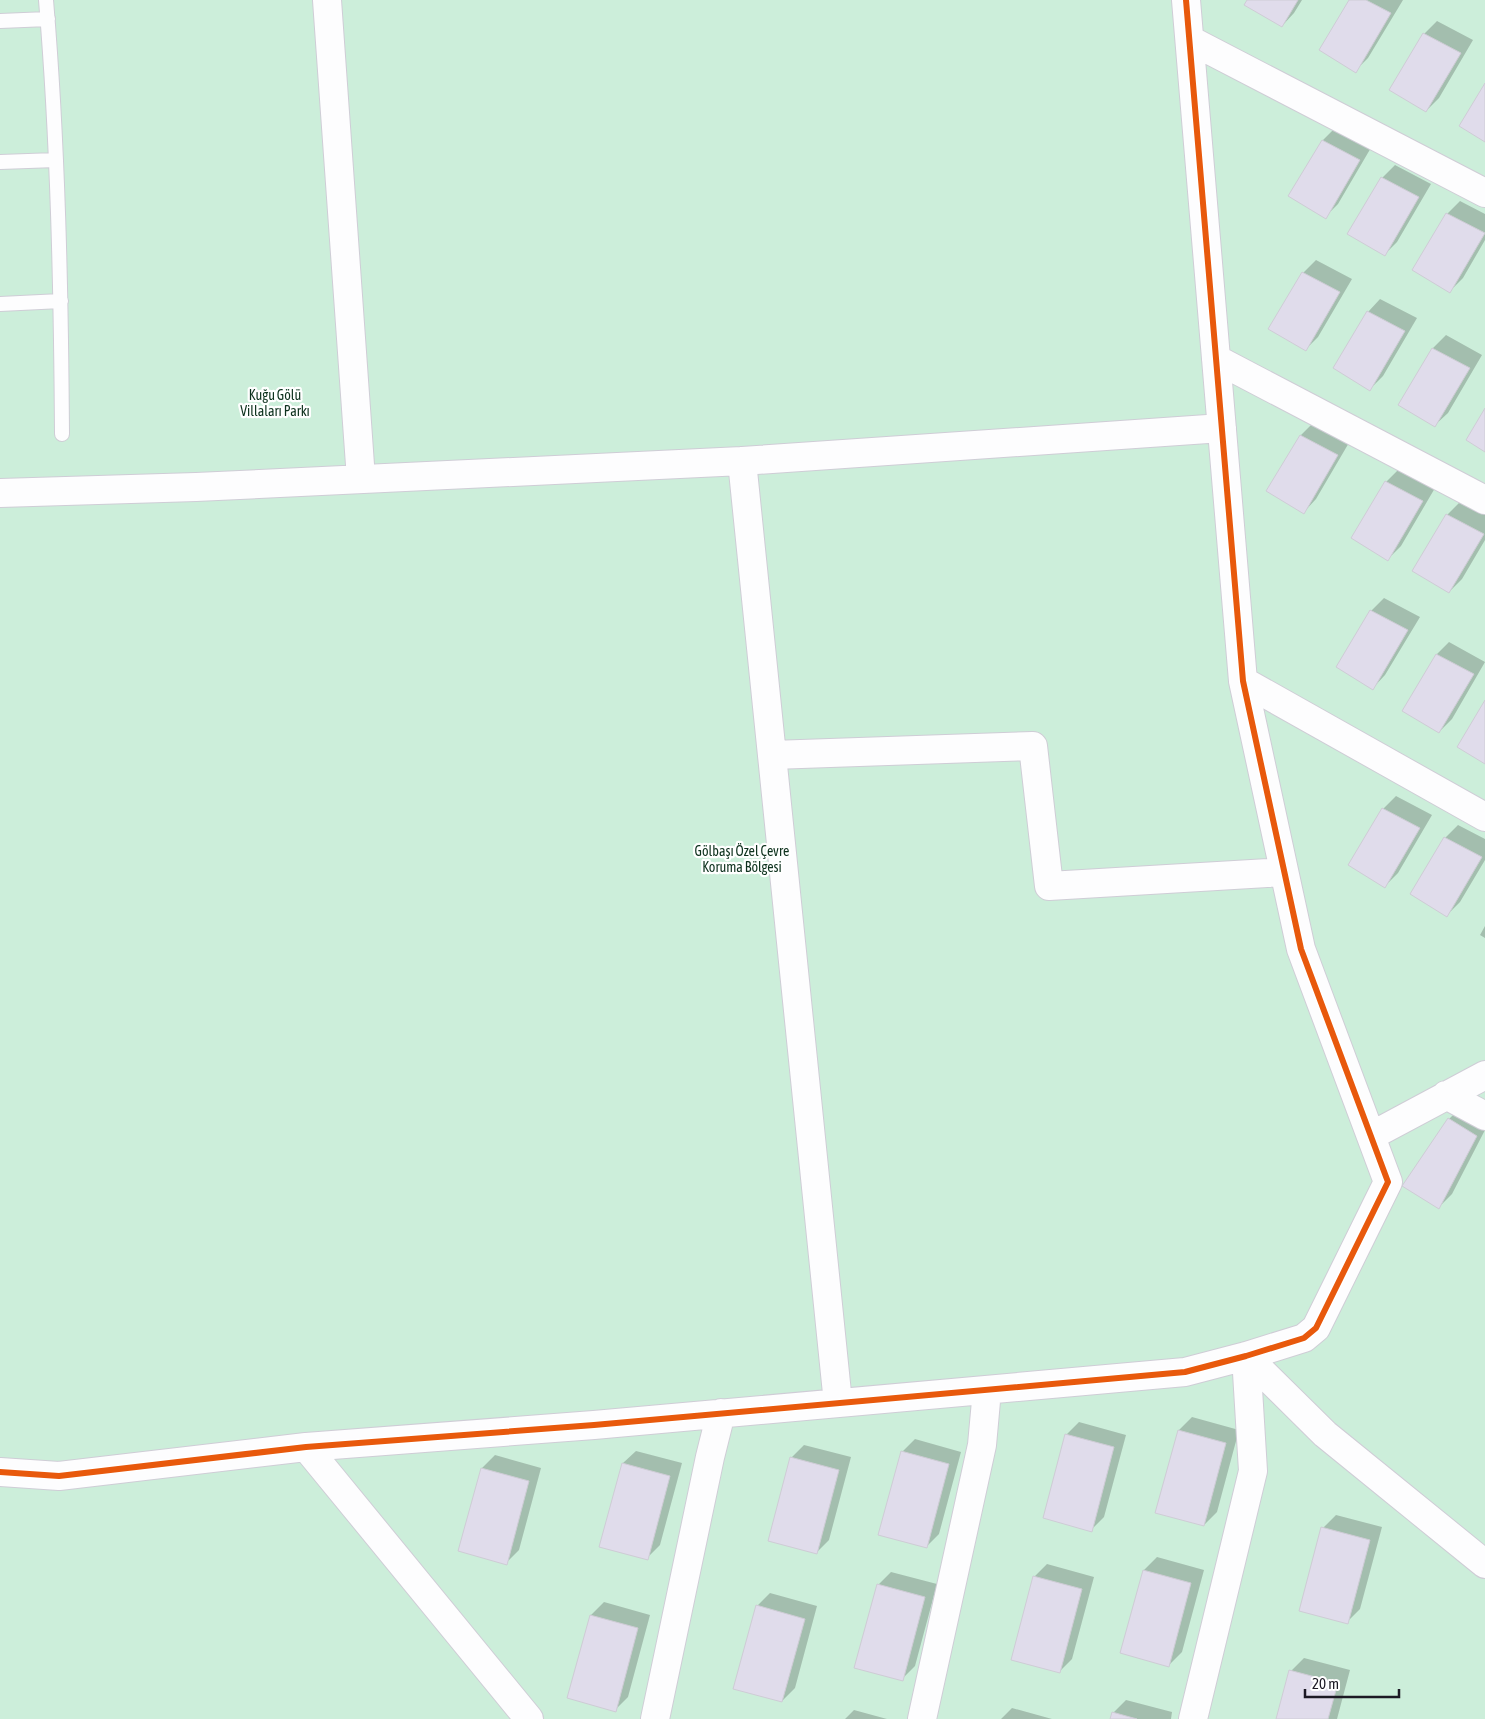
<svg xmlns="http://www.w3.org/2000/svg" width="1485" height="1719" viewBox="0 0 1485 1719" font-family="'Asap Condensed',sans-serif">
<rect width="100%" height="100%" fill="#f1f0f6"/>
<path fill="#cceeda" d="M0 0H1485V1719H0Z"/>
<path fill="#0003" d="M1249 0H1302L1294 13 1282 26Z
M1350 0H1403L1368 58 1355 71Z
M1437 21 1473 40 1439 98 1426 111 1424 34Z
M1336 127 1372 146 1338 204 1325 217 1290 196 1323 140Z
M1395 165 1431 184 1397 242 1384 255 1382 178Z
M1460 201 1485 214V240L1463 278 1450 291 1447 214Z
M1316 260 1352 279 1318 337 1305 350 1303 273Z
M1380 299 1417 318 1383 376 1370 389 1368 312Z
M1446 335 1482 355 1448 413 1435 425 1400 404 1433 348Z
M1314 422 1350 441 1316 499 1304 512 1268 491 1301 435Z
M1399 469 1435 488 1401 546 1388 559 1386 482Z
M1460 502 1485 515V540L1462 579 1449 592 1447 515Z
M1384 598 1420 617 1385 675 1373 688 1371 611Z
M1449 642 1485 662 1452 719 1439 732 1437 654Z
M1396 796 1432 815 1398 873 1385 886 1350 864 1383 809Z
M1458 825 1485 839V860L1460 902 1447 915 1445 838Z
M1485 926V938L1480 935Z
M1462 1106 1485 1120V1130L1452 1194 1439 1207 1404 1186 1449 1119Z
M1192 1417 1239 1430 1217 1512 1204 1525 1179 1430Z
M1079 1422 1126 1435 1104 1517 1091 1530 1066 1435Z
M915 1439 961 1452 939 1534 926 1547 902 1452Z
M804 1445 851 1457 829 1540 816 1553 791 1458Z
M636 1451 682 1463 660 1545 647 1558 623 1463Z
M495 1455 541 1468 519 1550 506 1563 482 1468Z
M1336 1515 1382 1527 1360 1609 1347 1622 1323 1528Z
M1157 1557 1204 1570 1182 1652 1169 1665 1144 1570Z
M1047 1564 1094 1577 1072 1659 1059 1672 1034 1577Z
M891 1572 937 1584 915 1666 902 1679 878 1585Z
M770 1593 817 1606 795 1688 782 1701 757 1606Z
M604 1602 650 1615 628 1697 615 1710 591 1615Z
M1304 1658 1350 1670 1337 1719H1278L1291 1671Z
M1126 1700 1172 1712 1171 1719H1111L1113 1713Z
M1012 1708 1052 1719H1001Z
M854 1710 887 1719H845Z"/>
<path fill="#e0dceb" stroke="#ceccd5" d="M1247 0H1298L1282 27 1244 5Z
M1349 0H1366L1391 13 1356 73 1319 50Z
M1423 33 1461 53 1426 112 1389 90Z
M1485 83V142L1459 126Z
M1322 140 1360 160 1326 219 1288 196Z
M1381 177 1419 197 1385 256 1347 234Z
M1446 213 1485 233 1450 293 1412 270Z
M1302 272 1340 292 1306 351 1268 329Z
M1367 311 1405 331 1370 391 1333 368Z
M1432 348 1470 368 1435 427 1398 405Z
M1485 408V452L1466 440Z
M1300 435 1338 455 1304 514 1266 491Z
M1385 481 1423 501 1388 561 1351 538Z
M1446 514 1484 534 1449 593 1412 571Z
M1370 610 1408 630 1373 690 1336 667Z
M1436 654 1474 674 1439 733 1402 711Z
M1485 700V764L1457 747Z
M1382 808 1420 828 1385 888 1348 865Z
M1444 837 1482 857 1447 917 1410 894Z
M1448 1118 1477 1136 1439 1209 1402 1186Z
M1178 1430 1226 1443 1204 1526 1155 1513Z
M1065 1434 1114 1447 1092 1532 1043 1518Z
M901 1451 949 1464 927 1548 878 1535Z
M790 1457 839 1470 817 1554 768 1541Z
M622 1463 670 1476 648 1560 599 1547Z
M481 1468 529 1481 507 1565 458 1551Z
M1321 1527 1370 1540 1348 1624 1299 1611Z
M1143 1570 1191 1583 1169 1667 1120 1653Z
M1033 1576 1082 1589 1060 1673 1011 1660Z
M877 1584 925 1597 903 1681 854 1668Z
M756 1605 805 1619 782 1702 733 1689Z
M590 1615 638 1628 616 1712 567 1698Z
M1289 1670 1338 1683 1328 1719H1276Z
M1112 1712 1137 1719H1110Z"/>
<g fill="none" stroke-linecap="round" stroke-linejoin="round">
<defs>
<path id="lane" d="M46 0C58 144 61 289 62 434
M0 21 48 19
M0 162 56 160
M0 304 61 301"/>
<path id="street" d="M327 0 361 479
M1190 40 1485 193
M1216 359 1485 500
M742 461 838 1403
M0 493 196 487 742 461 1222 428
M1243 681 1485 817
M772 755 1033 746 1049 886 1284 872
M1446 1095 1485 1116
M1371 1136 1485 1075
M1246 1356 1325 1434 1485 1564
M306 1447 529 1719
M0 1472 59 1476 306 1447 594 1425 1185 1372 1246 1356 1304 1338 1316 1328 1388 1182 1301 949 1243 681 1186 0
M655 1719 710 1457 721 1413
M922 1719 982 1445 987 1390
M1193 1719 1253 1471 1246 1356"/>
</defs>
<use href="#lane" stroke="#cfcdd6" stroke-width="16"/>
<use href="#street" stroke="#cfcdd6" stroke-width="30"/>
<use href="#lane" stroke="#fdfdfe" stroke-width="14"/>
<use href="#street" stroke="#fdfdfe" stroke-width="28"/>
<defs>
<path id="cycleway" d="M0 1472 59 1476 306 1447 594 1425 1185 1372 1246 1356 1304 1338 1316 1328 1388 1182 1301 949 1243 681 1186 0"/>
</defs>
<use href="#cycleway" stroke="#fff" stroke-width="9"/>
<use href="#cycleway" stroke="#e8590c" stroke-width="6"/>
</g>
<g text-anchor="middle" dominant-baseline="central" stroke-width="4.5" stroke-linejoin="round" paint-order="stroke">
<g font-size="14" fill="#0d311d" stroke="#fff">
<text x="275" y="395">Kuğu Gölü<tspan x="275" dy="16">Villaları Parkı</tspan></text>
<text x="742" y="851">Gölbaşı Özel Çevre<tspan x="742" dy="16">Koruma Bölgesi</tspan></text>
</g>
</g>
<path d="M1305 1689v8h94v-8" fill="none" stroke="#1c1924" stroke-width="2.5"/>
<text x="1312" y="1689" font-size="15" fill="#1c1924" stroke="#ffffff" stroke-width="4" paint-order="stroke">20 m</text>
</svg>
